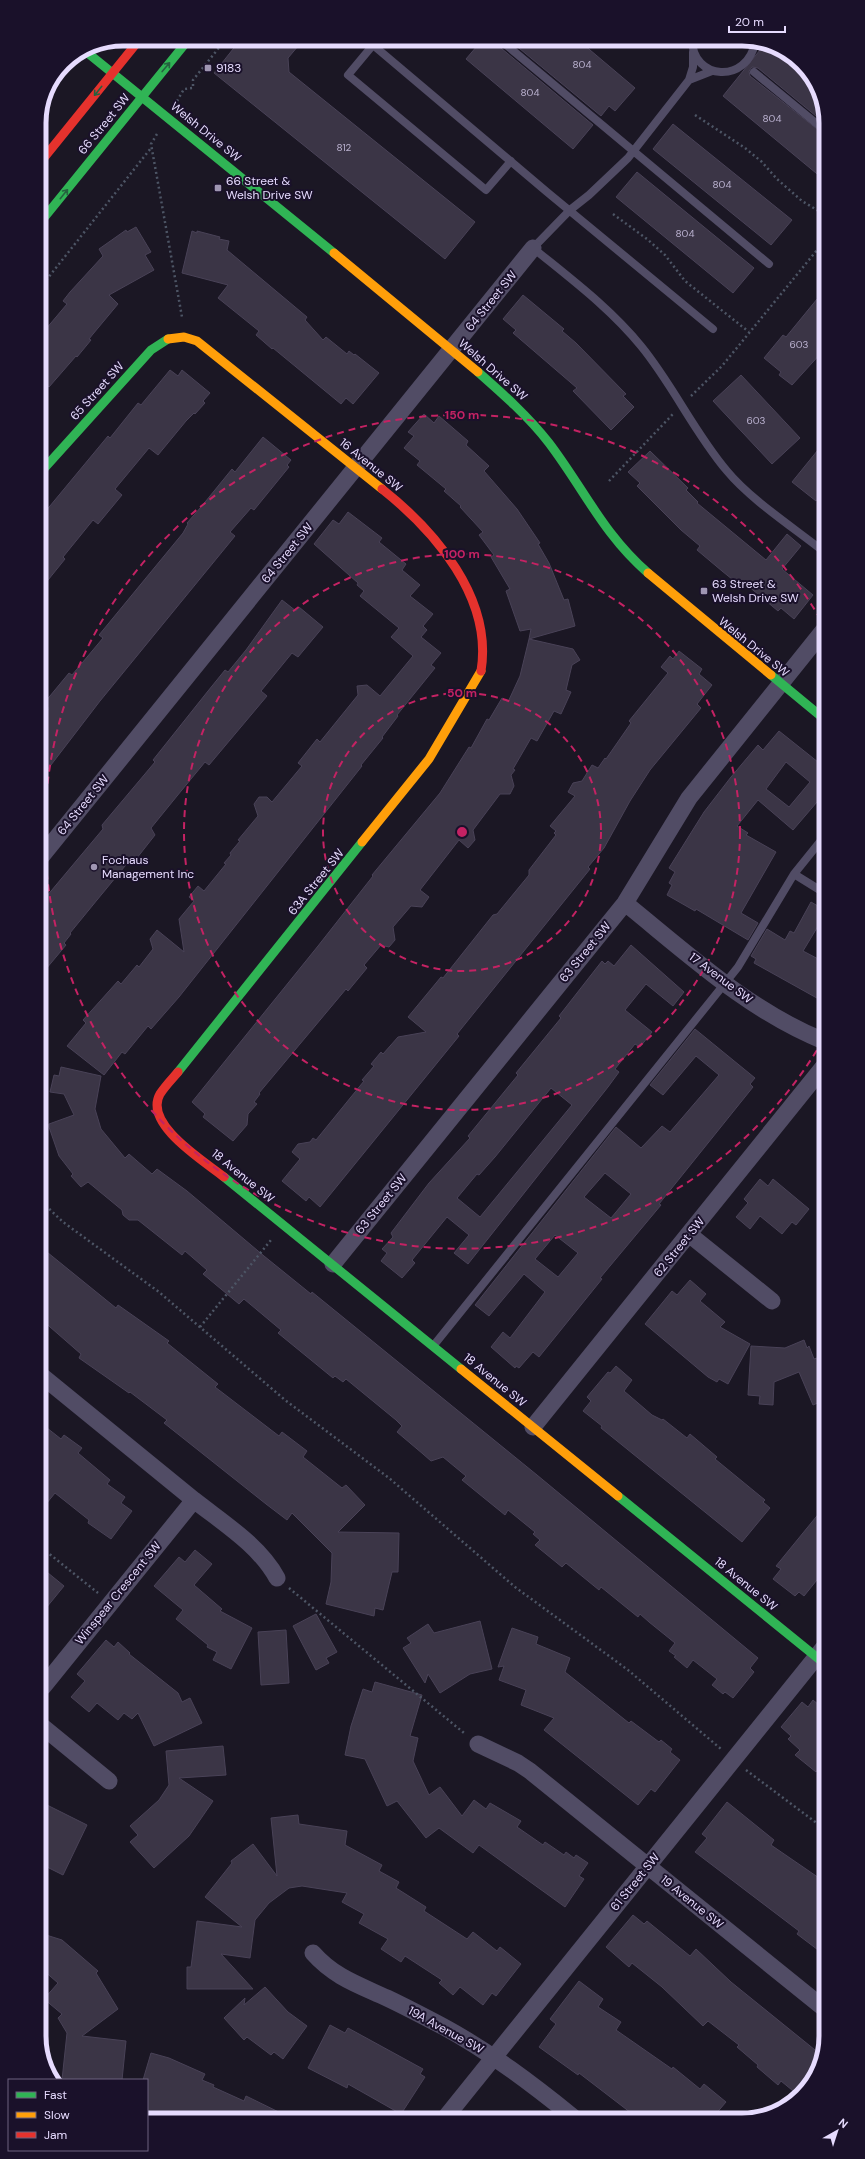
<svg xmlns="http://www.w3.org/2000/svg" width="865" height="2159" viewBox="0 0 865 2159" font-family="'DM Sans',sans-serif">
<rect width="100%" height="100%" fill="#1b1724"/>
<path fill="#3b3546" stroke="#494257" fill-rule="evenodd" d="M241 39H304L288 58 289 72 475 222 445 259 214 73Z
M483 39H494L495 43 593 125 573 149 466 59Z
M508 39H577L635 88 615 111 609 106 601 116Z
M764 45 793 57 822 96V121L758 68 752 67 749 71 750 76 822 133V178L723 96Z
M673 124 792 220 771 245 653 149Z
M637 172 754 268 733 293 616 197Z
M136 227 151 252 145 255 154 270 109 295 118 304 93 334 89 339 91 340 77 357 76 356 49 387 40 379V336L67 304 63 301 70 292 103 256 99 249 126 230 127 232Z
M192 231 197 233V231L220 237 219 239 229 241 227 250 307 317 305 320 323 340 326 337 347 354 349 351 354 355 355 354 379 373 353 404 346 398 341 404 273 348 272 349 256 335 259 331 218 298 228 285 182 273Z
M822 293V352L792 385 779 375 781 372 764 358 783 335 786 337Z
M523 295 564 329 562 331 576 343 626 394 623 396 634 407 611 430 573 391 577 388 513 333 516 330 503 319Z
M170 370 178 376 182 370 210 393 203 401 205 403 195 414 194 413 186 421 158 455 149 448 115 489 122 495 98 524 93 520 63 557 65 559 40 590V518L108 436 110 438 138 403 141 405Z
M741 375 800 438 772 464 713 401Z
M424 414 434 423 439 416 468 441 466 445 489 466 484 471 517 509 540 543 538 544 549 563 564 600 568 599 575 626 529 639 531 629 520 631 506 591 510 589 491 557 494 555 479 535 483 532 460 507 461 506 444 491 446 489 417 465 420 461 404 448 414 436 408 432Z
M263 437 291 460 287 465 289 467 254 510 251 508 230 532 235 536 100 701 41 778 40 719 49 709 45 702 69 673 72 675 103 638 99 635 183 533 188 524 187 523 201 507 232 469 235 472Z
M822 445V493L816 501 792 482Z
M650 451 688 488 686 490 698 502 697 503 766 560 787 534 801 546 782 569 813 595 794 619 781 608 778 611 741 580 738 584 722 571 697 550 700 546 681 530 637 486 640 483 628 472Z
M348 512 382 538 379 542 406 564 402 570 420 585 410 596 433 614 423 626 427 630 421 637 441 653 431 665 435 668 397 715 398 716 382 737 383 738 361 765 362 766 179 997 151 1029 148 1026 125 1054 122 1052 104 1075 67 1046 86 1023 83 1020 118 981 121 984 137 965 139 967 153 949 150 939 157 930 184 952 179 919 194 901 189 897 198 886 204 891 226 864 224 863 231 855 230 853 240 841 238 840 258 816 254 804 259 797H267L272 802 302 766 298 763 317 739 320 742 358 695 357 686 367 685 380 696 413 656 391 637 399 628 360 596 364 591 357 585 358 583 314 544 333 520 339 524Z
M282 600 296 611 299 607 323 627 298 657 292 653 261 691 267 696 209 765 205 762 177 796 151 828 155 835 133 863 130 860 97 900 70 933 71 934 64 943 66 945 41 975V903L103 829 102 825 155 762 153 760 208 691 225 670 228 672 246 650Z
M529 639 573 649 580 660 572 665 566 690 571 692 561 714 554 711 537 741 531 738 513 769 515 770 511 775 514 786 510 794H500L473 830 475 840 468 848 459 840 420 890 429 897 422 907 411 906 393 927 395 940 389 947 381 945 364 965 367 968 348 991 346 989 259 1093 260 1094 254 1102 257 1104 248 1114 247 1125 233 1141 203 1117 205 1114 192 1102 318 946 373 876 372 875 440 793 469 747 471 748 487 719 489 720 502 698 508 702 520 676Z
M679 651 702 669 699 674 712 685 697 704 701 708 650 770 630 801 604 848 588 867 590 869 457 1034 459 1036 320 1207 309 1197 306 1201 282 1181 300 1159 292 1152 298 1144 310 1142 313 1138 316 1140 364 1081 362 1080 374 1066 371 1064 381 1052 383 1054 398 1037 426 1032 408 1017 441 977 443 978 493 915 497 914 529 875V870L556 835 554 833 556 831 550 826 575 796 568 792 573 783 582 781 592 765 598 768 605 758 606 759 631 723 629 721 668 673 661 667 670 656 673 659Z
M779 731 823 766V795L793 830 758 800 737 826 748 833 746 835 776 852 741 913 758 923 748 940 696 909 695 911 667 895 672 885 669 883 675 872 669 868 704 812 731 777 758 745 763 750ZM786 762 810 782 789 807 766 789Z
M811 902 823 909V918L803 951 824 962V1002L754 963 756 959 751 956 767 929 785 940 790 931 794 933Z
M631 945 684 992 673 1006 646 984 625 1010 652 1032 640 1047 635 1044 615 1069 619 1072 608 1087 468 1264 454 1253 469 1235 447 1217 412 1260 415 1263 402 1278 381 1261 387 1253 382 1249 393 1237 391 1233 429 1183 470 1138 468 1136 518 1075 516 1073 561 1018 559 1016 602 961 605 964 608 961 614 966ZM551 1088 572 1105 480 1217 457 1198 477 1174 479 1175 495 1157Z
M695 1029 755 1078 750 1084 753 1087 659 1204 661 1205 600 1278 602 1279 539 1357 533 1352 519 1368 516 1366 515 1368 491 1347 503 1332 510 1338 545 1292 524 1274 489 1316 475 1305 616 1127 641 1148 662 1126 670 1132 719 1075 696 1056 663 1095 650 1085ZM605 1173 631 1194 611 1218 584 1197ZM555 1235 578 1253 558 1277 535 1259Z
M61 1067 101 1076 95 1109 101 1129 125 1158 129 1154 152 1174 157 1169 187 1191 264 1256 311 1294 312 1292 537 1475 758 1658 750 1668 754 1672 733 1698 725 1692 723 1694 712 1685 717 1679 693 1660 687 1668 674 1657 676 1656 669 1651 675 1643 649 1622 640 1614 638 1617 601 1587 599 1590 566 1563 562 1567 535 1545 540 1540 533 1534 535 1532 508 1510 505 1515 462 1480 466 1476 443 1457 431 1461 423 1454 397 1432 402 1426 396 1420 346 1379 343 1382 335 1376 333 1378 278 1333 281 1330 244 1299 239 1304 203 1274 207 1270 185 1251 182 1255 138 1220H129L123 1215 122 1210 88 1182 81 1187 71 1176 73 1174 59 1156 49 1127V1124L74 1115 64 1094 50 1092 54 1075 59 1076Z
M760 1179 768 1186 773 1179 809 1209 796 1225 792 1222 782 1234 760 1216 750 1229 736 1217 748 1203 744 1199Z
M42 1248 116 1308 118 1305 169 1341 167 1343 218 1384 215 1387 279 1436 282 1432 307 1451 303 1457 342 1488 346 1485 365 1505 338 1532 399 1533 398 1572H392L383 1610 375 1608 374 1616 326 1604 331 1582 332 1553 292 1513 287 1520 266 1504 164 1423 167 1420 130 1392 129 1393 79 1358 81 1354 42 1320Z
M690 1280 706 1294 700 1301 725 1322 720 1327 750 1344 728 1384 719 1379 717 1382 708 1377 645 1324 672 1291 677 1295Z
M804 1340 807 1348 809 1346 814 1359 820 1357 824 1367 825 1400 813 1405 799 1372 774 1382 773 1405 759 1404 760 1396 748 1395 751 1346 785 1348Z
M616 1366 632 1380 624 1391 652 1415 662 1420 663 1419 687 1438 690 1434 717 1457 715 1459 765 1500 763 1502 770 1508 742 1542 601 1428 602 1426 583 1411 591 1401 587 1397 608 1372 610 1373Z
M42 1424 61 1439 64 1435 82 1448 78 1453 110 1480 107 1484 125 1497 121 1503 132 1511 111 1539 88 1523 89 1520 55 1493 42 1509Z
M825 1506V1570L804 1596 799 1592 795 1596 773 1579 781 1569 776 1566Z
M195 1550 212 1564 194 1585 222 1609 220 1611 252 1628 231 1669 213 1660 217 1652 207 1647 208 1645 176 1619 183 1610 154 1586 179 1557 185 1562Z
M42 1568 64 1586 42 1613Z
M316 1614 337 1652 326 1658 329 1663 316 1670 293 1626Z
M480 1621 492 1669 470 1674 440 1693 428 1674 425 1683 403 1648 411 1643 407 1638 428 1624 434 1633Z
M512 1628 538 1637 536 1644 570 1658 565 1672 629 1723 631 1721 659 1742 661 1740 672 1749 670 1752 680 1760 655 1792 651 1789 638 1805 544 1730 554 1718 521 1705 526 1690 499 1680 504 1666 498 1667Z
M286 1630 289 1683 261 1685 258 1632Z
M106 1640 114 1647 118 1642 130 1653 129 1654 178 1693 182 1702 190 1698 202 1723 154 1746 138 1713 132 1719 124 1713 118 1720 97 1703 89 1712 71 1697 85 1681 77 1674Z
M375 1682 422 1695 410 1736 418 1738 413 1761 429 1795 440 1787 462 1816 474 1800 486 1809 490 1803 521 1821 517 1827 543 1845 545 1842 564 1855 566 1852 574 1858 576 1855 588 1863 579 1876 584 1879 565 1907 479 1845 473 1853 439 1828 426 1838 397 1801 387 1806 365 1759 345 1755 351 1726 363 1689 372 1692Z
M813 1700 825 1710V1760L816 1772 795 1755 800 1750 788 1739 791 1736 781 1727 802 1702 808 1707Z
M223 1746 226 1775 179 1778 213 1801 189 1836 154 1868 130 1842 138 1835 130 1826 159 1800 169 1785 166 1751Z
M727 1802 774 1840 771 1845 822 1880 817 1886 826 1893V1956L797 1934 799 1931 695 1852 707 1838 702 1834Z
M43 1803 87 1825 63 1875 43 1865Z
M298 1815 299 1824 347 1831 345 1845 382 1865 379 1871 399 1882 396 1888 426 1907 424 1911 467 1939 473 1932 497 1951 500 1947 521 1964 496 1996 492 1993 483 2005 460 1987 453 1995 439 1983 442 1980 405 1956 401 1962 381 1949 388 1939 359 1923 364 1914 342 1902 347 1893 302 1886 289 1888 269 1903 255 1920 250 1958 221 1954 253 1989H187V1967H191L197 1921 242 1927 205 1897 232 1863 231 1861 253 1844 277 1876 271 1818Z
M633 1915 644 1924 647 1921 690 1956 696 1949 731 1982 820 2054 809 2087 798 2095 781 2081 778 2085 757 2067 758 2065 737 2047 739 2045 708 2021 703 2026 662 1987 632 1963 629 1967 606 1947Z
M43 1934 62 1940 98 1971 96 1973 118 2009 82 2036 126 2041 122 2080H62L67 2033 58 2018 62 2014 44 1999 58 1983 43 1970Z
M579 1981 603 1999 598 2007 621 2022 616 2030 672 2069 673 2067 700 2089 704 2084 726 2102 714 2116H635L579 2073 578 2075 539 2047 556 2024 550 2019Z
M265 1987 288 2012 307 2026 283 2059 274 2052 271 2055 247 2037 244 2040 224 2018 245 1998 244 2005Z
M330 2025 345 2033 348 2028 423 2069 420 2074 425 2077 401 2114 348 2084 347 2088 308 2068Z
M151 2053 169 2058 205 2074 202 2080 214 2085 213 2087 244 2101 246 2096 293 2119 154 2120 147 2118V2080H143Z"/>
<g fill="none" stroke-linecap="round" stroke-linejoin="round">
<path stroke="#4d5565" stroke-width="2.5" stroke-dasharray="2 3" stroke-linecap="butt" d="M177 101 184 89 193 88V80L226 39
M695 115 745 148 762 162 777 179 802 201 822 213
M157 134 151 144 182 317
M613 214 647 239 665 255 685 281 749 332
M40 288 151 148
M691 396 722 366 822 244
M609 481 673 414
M42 1202 63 1222 159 1292 285 1400 389 1478 515 1587 628 1670 721 1749
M200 1327 271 1240
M42 1548 98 1593
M289 1588 464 1733
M746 1770 826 1830"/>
<path stroke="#514c65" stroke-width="8" d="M378 39 348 75 486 190 511 161
M499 39 769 264
M692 39C692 81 748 84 755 42
M373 45 547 192 713 329
M693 52V67L689 80 628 158 589 195 570 210 533 248C571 279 610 308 641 346 673 385 694 432 727 471 750 499 794 528 823 551
M754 72 822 128
M689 80 712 71
M794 874 823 892
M434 1345 738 967 794 874 823 838"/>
<path stroke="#514c65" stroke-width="17" d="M41 857 533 248
M625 903C687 953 749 1011 824 1041
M690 1235 772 1301
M333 1264 625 903 689 798 823 631
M42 1376 194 1500 43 1687
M533 1427 824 1066
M194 1500C223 1523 259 1545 277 1578
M43 1727 109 1781
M478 1744 518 1763 530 1771 826 2010
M313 1953C334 1977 359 1985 387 1998 406 2007 425 2017 444 2027 490 2052 532 2084 573 2117
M445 2118 825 1646"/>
<path stroke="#30b455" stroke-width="9" d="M84 50 334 253
M39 224 189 39
M478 372C503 394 528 416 549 443 584 489 603 534 648 573
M40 473 151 350 168 339
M771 675 823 718
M178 1072 362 842
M224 1177 461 1369
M618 1496 825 1664"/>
<path stroke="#ff9f0a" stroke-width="9" d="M334 253 478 372
M168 339 184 337 197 341 382 489
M648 573 771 675
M362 842 429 759 481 671
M461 1369 618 1496"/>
<path stroke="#e5322d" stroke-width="9" d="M39 164 140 39
M382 489C435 531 493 598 481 671
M178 1072C172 1079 165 1086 160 1094 143 1124 204 1161 224 1177"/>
</g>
<defs><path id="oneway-shaft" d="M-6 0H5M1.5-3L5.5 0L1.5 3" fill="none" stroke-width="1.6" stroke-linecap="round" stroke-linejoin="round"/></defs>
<g stroke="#256240">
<use href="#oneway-shaft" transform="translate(166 67) rotate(-50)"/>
<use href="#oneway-shaft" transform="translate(98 91) rotate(129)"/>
<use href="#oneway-shaft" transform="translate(64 194) rotate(-51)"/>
</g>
<g fill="none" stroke="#c42263" stroke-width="2" stroke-dasharray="7 5">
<circle cx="462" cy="832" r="139"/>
<circle cx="462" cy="832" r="278"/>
<path d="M823 1040A417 417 0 1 1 821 620"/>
</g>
<g fill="#9f96b2" stroke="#1a112a" stroke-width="1.5">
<rect x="204" y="64" width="8" height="8" rx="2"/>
<rect x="214" y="184" width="8" height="8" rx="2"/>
<rect x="700" y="587" width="8" height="8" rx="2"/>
<circle cx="94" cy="867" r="4"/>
</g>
<g text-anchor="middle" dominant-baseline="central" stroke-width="4" stroke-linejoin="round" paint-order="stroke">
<g font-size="10" fill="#bbb2d0">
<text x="582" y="64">804</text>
<text x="530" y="92">804</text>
<text x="772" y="118">804</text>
<text x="344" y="147">812</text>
<text x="722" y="184">804</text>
<text x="685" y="233">804</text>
<text x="799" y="344">603</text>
<text x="756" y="420">603</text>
</g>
<g font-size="12" fill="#e6dbfe" stroke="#1a112a" text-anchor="start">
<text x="216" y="68">9183</text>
<text x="226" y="181">66 Street &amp;<tspan x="226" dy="14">Welsh Drive SW</tspan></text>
<text x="712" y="584">63 Street &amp;<tspan x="712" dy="14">Welsh Drive SW</tspan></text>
<text x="102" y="860">Fochaus<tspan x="102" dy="14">Management Inc</tspan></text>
</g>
<g font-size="12" fill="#e6dbfe" stroke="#1a112a">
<text transform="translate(104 124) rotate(-51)">66 Street SW</text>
<text transform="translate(206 132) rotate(39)">Welsh Drive SW</text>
<text transform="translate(491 301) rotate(-51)">64 Street SW</text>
<text transform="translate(493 370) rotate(41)">Welsh Drive SW</text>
<text transform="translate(97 391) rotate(-48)">65 Street SW</text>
<text transform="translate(371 465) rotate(39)">16 Avenue SW</text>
<text transform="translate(287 553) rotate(-51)">64 Street SW</text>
<text transform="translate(754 647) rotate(39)">Welsh Drive SW</text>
<text transform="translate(83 805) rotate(-51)">64 Street SW</text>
<text transform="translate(316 882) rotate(-51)">63A Street SW</text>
<text transform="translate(585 952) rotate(-51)">63 Street SW</text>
<text transform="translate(721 978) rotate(37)">17 Avenue SW</text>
<text transform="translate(243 1176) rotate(39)">18 Avenue SW</text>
<text transform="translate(381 1204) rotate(-51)">63 Street SW</text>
<text transform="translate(679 1247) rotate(-51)">62 Street SW</text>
<text transform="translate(495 1380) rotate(39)">18 Avenue SW</text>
<text transform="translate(746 1584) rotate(39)">18 Avenue SW</text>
<text transform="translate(118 1593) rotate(-51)">Winspear Crescent SW</text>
<text transform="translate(635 1882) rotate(-51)">61 Street SW</text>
<text transform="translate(692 1902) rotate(39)">19 Avenue SW</text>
<text transform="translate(446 2030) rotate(29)">19A Avenue SW</text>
</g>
</g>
<path d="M0 0H865V2159H0ZM123 46H742A77 77 0 0 1 819 123V2036A77 77 0 0 1 742 2113H123A77 77 0 0 1 46 2036V123A77 77 0 0 1 123 46Z" fill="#1a112a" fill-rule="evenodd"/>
<path fill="none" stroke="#e6dbfe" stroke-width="5" d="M123 46H742A77 77 0 0 1 819 123V2036A77 77 0 0 1 742 2113H123A77 77 0 0 1 46 2036V123A77 77 0 0 1 123 46Z"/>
<circle cx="462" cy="832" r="6" fill="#c42263" stroke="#1a112a" stroke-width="2"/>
<g font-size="12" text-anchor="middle" font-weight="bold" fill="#c42263" stroke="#1a112a" stroke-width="4" stroke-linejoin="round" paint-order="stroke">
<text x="462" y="419">150 m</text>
<text x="462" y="558">100 m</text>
<text x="462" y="697">50 m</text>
</g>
<rect x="8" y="2079" width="140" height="72" fill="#1a112a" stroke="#6c627f"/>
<rect x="16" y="2092" width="20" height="6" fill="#30b455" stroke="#6c627f"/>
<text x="44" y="2099" font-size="12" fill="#e6dbfe">Fast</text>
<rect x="16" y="2112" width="20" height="6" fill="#ff9f0a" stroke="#6c627f"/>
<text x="44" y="2119" font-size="12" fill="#e6dbfe">Slow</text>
<rect x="16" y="2132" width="20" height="6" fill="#e5322d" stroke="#6c627f"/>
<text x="44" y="2139" font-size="12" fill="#e6dbfe">Jam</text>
<g transform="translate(837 2131) rotate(39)" stroke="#1a112a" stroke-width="3" paint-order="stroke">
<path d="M0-3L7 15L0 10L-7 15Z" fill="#e6dbfe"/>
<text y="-6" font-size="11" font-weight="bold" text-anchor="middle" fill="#e6dbfe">N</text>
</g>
<path d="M729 26v6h56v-6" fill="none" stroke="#e6dbfe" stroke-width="2"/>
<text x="735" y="26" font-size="12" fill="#e6dbfe" stroke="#1a112a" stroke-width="3" paint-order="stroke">20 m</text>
</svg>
